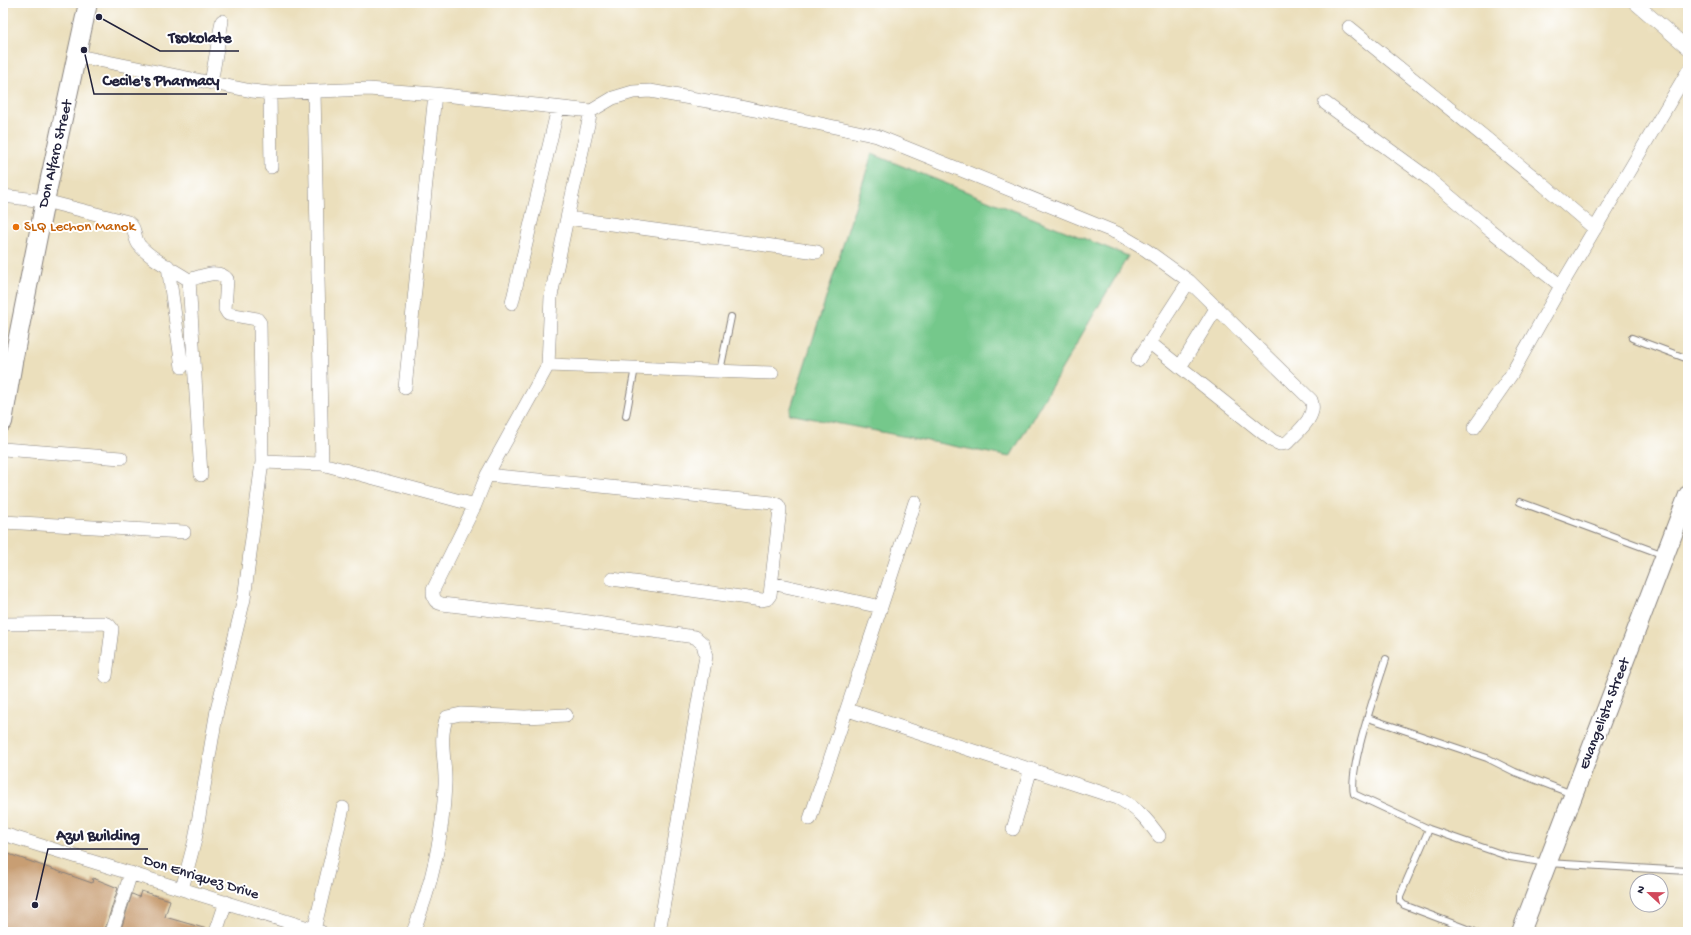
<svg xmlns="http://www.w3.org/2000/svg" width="1691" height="935" viewBox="0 0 1691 935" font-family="'Gochi Hand',sans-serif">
<rect width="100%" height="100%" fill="#fff"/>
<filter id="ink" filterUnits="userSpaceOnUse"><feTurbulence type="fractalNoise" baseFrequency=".025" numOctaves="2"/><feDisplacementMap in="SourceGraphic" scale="8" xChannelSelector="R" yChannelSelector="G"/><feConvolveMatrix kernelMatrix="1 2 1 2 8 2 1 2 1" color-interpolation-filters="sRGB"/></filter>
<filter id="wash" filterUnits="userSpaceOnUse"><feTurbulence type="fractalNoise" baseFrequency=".012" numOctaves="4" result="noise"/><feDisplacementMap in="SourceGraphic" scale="16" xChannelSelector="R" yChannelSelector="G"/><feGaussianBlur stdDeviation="0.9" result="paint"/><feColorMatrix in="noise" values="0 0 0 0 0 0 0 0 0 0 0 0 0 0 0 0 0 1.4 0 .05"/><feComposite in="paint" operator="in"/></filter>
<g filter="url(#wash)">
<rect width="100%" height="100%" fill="#ebdfbc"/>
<path fill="#74c88b" stroke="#4b7563" d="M872 154 1128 256 1010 457 789 414Z"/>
<g id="blocks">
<path fill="#c89e73" d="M3 852 92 883 93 878 118 888 104 932H3Z
M141 891 170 900 165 917 207 929 206 932H120L132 894 139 897Z"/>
</g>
</g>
<g filter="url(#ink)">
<use href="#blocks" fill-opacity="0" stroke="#86807c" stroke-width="1"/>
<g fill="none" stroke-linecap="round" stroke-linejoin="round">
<defs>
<path id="service" d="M1632 338 1688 359
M720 371 731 317
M626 416 635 368
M1520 502 1664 555
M1386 659C1377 688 1348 769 1354 794L1429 829 1510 857 1547 863 1688 871
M1368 718 1487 758 1515 772 1572 794
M1429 829 1400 896V901L1404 905 1475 932"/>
<path id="minor" d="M1635 3 1688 48
M1349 27 1540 182 1595 229
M78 56 252 91 270 93 368 89 435 94 591 111 613 98 633 92 650 91 736 106 877 136 1117 233 1146 250 1189 281 1311 400C1318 417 1297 432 1287 443L1280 444 1273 441 1150 343
M211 83 222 21
M314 92 322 464 475 505
M270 93 271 167
M1325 103 1428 178 1490 230 1561 286
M591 111 567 218 551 296 548 365 772 373
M3 196 45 201 128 222C137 228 133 239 140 246 151 259 174 270 189 280L201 475
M567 218 817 252
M168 266 182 367
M189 280C200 277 218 268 227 279L225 309 228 314 257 319 260 323 262 462 322 464
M512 303 558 108
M1138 360 1189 281
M548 365 487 475 475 505 433 590C433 598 434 602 442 604L568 619 695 637 703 644 706 656 659 932
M1180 367 1217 307
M405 388 435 94
M1474 428 1511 375 1561 286 1688 71
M3 449 121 458
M487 475 773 503 778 505 780 509 770 595 767 599 762 600 612 579
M3 522 184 532
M771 583 881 607 810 819
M881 607 915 502
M3 624 104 623 109 625 112 629 106 676
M848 710 1118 798C1139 810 1145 817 1159 836
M1013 829 1031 769
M3 834 321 932
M182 889 195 840 217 710 244 599 262 462
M314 930 343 808
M112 932 131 873
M216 932 226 902
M413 932C432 885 443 835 445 784 446 762 438 738 447 717L461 714 525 717 566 715"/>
<path id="secondary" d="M3 422 13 362 45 201 88 3
M1521 932 1688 495"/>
</defs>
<use href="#service" stroke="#86807c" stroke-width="8"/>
<use href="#minor" stroke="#86807c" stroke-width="14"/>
<use href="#secondary" stroke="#86807c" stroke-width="20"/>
<use href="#service" stroke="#fff" stroke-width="6"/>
<use href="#minor" stroke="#fff" stroke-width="13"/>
<use href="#secondary" stroke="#fff" stroke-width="18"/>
</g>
</g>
<circle fill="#e8710a" stroke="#fff" stroke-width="1.5" cx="16" cy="227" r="4"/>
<g text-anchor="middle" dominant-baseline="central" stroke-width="4" stroke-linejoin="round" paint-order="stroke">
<g font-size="15" fill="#22223b" stroke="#fff">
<text transform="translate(56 154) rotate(-77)">Don Alfaro Street</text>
<text transform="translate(1605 714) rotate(-69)">Evangelista Street</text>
<text transform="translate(201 878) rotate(17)">Don Enriquez Drive</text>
</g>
<g font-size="15" fill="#c56008" stroke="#fff" text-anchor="start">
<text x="24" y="227">SLQ Lechon Manok</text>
</g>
</g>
<path fill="none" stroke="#22223b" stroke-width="1.5" d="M99 17L160 51H239M84 50L94 94H227M35 905L48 849H148"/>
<g fill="#22223b" stroke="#fff" stroke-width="1.5">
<circle cx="99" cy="17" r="4"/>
<circle cx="84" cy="50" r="4"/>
<circle cx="35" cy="905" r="4"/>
</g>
<g font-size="16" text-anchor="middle" font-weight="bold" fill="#22223b" stroke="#fff" stroke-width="4" stroke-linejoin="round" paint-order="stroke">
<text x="200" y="42">Tsokolate</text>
<text x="161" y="85">Cecile's Pharmacy</text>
<text x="98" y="840">Azul Building</text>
</g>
<rect width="1691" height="935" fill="none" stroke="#fff" stroke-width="16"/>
<g transform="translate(1649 893) rotate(292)"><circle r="19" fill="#ffffff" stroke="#a7a7b1"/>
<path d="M0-3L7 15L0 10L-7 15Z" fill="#d1495b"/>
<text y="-6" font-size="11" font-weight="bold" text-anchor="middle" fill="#22223b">N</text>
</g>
</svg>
